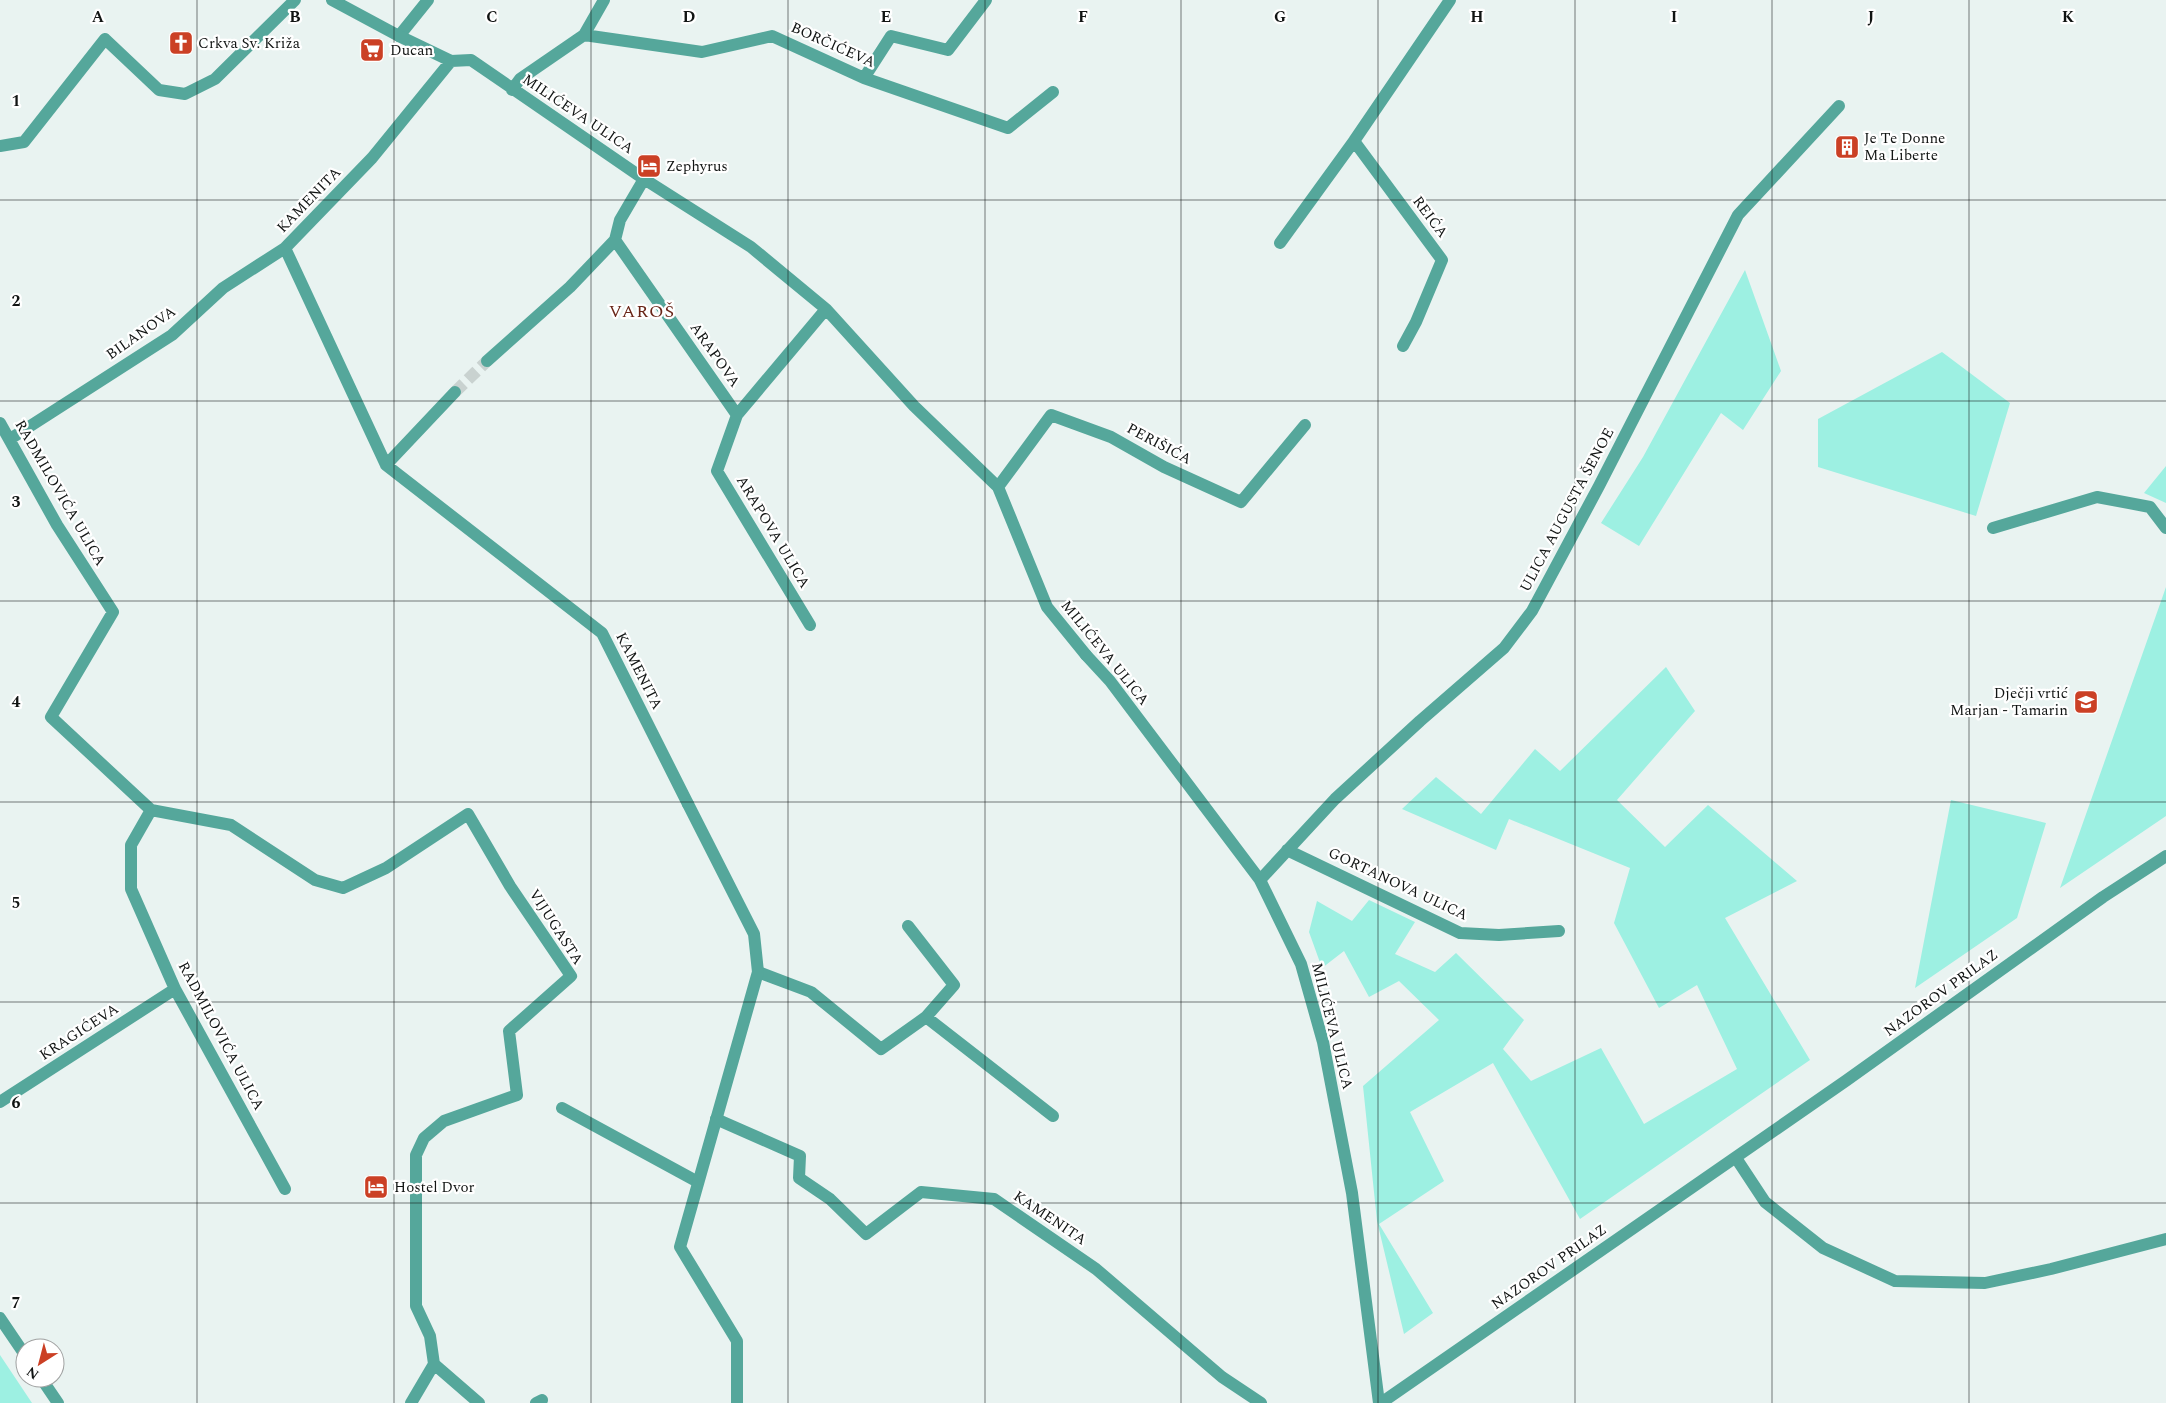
<svg xmlns="http://www.w3.org/2000/svg" width="2166" height="1403" viewBox="0 0 2166 1403" font-family="Spectral,serif">
<rect width="100%" height="100%" fill="#e9f3f1"/>
<path fill="#9df0e2" d="M1745 270 1781 371 1743 430 1721 413 1639 546 1601 523 1643 457Z
M1942 352 2010 403 1976 516 1818 467V419Z
M2166 466V503L2144 493Z
M2166 587V816L2060 888Z
M1666 667 1695 711 1617 800 1665 847 1708 805 1797 881 1725 918 1810 1060 1580 1219 1493 1063 1410 1112 1444 1181 1379 1224 1433 1313 1404 1334 1377 1221 1363 1086 1439 1020 1399 981 1369 997 1344 951 1322 968 1309 932 1317 901 1352 921 1369 900 1415 922 1395 954 1435 972 1456 953 1524 1020 1503 1049 1531 1081 1601 1048 1644 1124 1737 1069 1697 985 1659 1008 1614 923 1630 868 1509 819 1496 850 1402 809 1436 777 1481 814 1535 749 1560 771Z
M1951 800 2046 823 2017 918 1915 988Z
M0 1355 32 1403H0Z"/>
<g fill="none" stroke-linecap="round" stroke-linejoin="round">
<path stroke="#c9d2d0" stroke-width="12" stroke-dasharray="12 6" stroke-linecap="butt" d="M455 392 487 361"/>
<path stroke="#55a79b" stroke-width="12" d="M399 36 428 0
M1993 528 2097 497 2150 507 2166 528
M562 1108 698 1182"/>
<path stroke="#55a79b" stroke-width="12" d="M332 0 399 36 451 61 471 60 644 179 751 247 826 309 914 406 998 487 1047 607 1086 655
M584 35 604 0
M451 61 372 158 285 248 386 465 602 633 688 804
M864 78 891 36 948 50 986 0
M512 90 520 79 584 35 702 52 772 36 864 78 1008 128 1053 92
M1354 141 1442 260 1416 322 1403 346
M0 146 24 142 105 39 159 90 185 94 215 79 295 0
M644 179 620 220 615 240 737 415
M1280 243 1354 141 1450 0
M487 361 570 287 615 240
M0 423 57 525 113 612 51 717 151 810 131 845V889L175 989 285 1189
M10 439 172 335 223 288 285 248
M386 465 455 392
M998 487 1051 415 1111 437 1164 467 1241 502 1305 425
M810 625 717 471 737 415 826 309
M151 810 231 825 315 880 343 888 386 868 468 814 510 886 571 976 509 1031 517 1095 444 1121 424 1138 416 1155V1306L430 1336 434 1364 411 1403
M908 926 954 985 926 1017
M758 972 811 992 881 1049 926 1017 1053 1116
M0 1102 175 989
M716 1119 800 1156 799 1178 830 1199 866 1234 921 1192 994 1199 1096 1269 1222 1377 1261 1403
M0 1318 25 1355
M434 1364 479 1403
M41 1378 58 1403
M536 1403 542 1400"/>
<path stroke="#55a79b" stroke-width="12" d="M1086 655 1110 681 1260 880 1301 964 1323 1042 1352 1193 1379 1403
M688 804 754 934 758 972 680 1247 737 1341V1403
M1287 850 1460 933 1499 935 1559 931
M1260 880 1335 799 1420 721 1504 648 1532 611 1599 486 1738 215 1839 106
M1736 1158 1765 1202 1823 1248 1895 1281 1985 1283 2051 1269 2166 1239
M1381 1403 1847 1080 2103 897 2166 856"/>
</g>
<path fill="none" stroke="#111413" stroke-width="1" stroke-opacity="0.55" d="M197 0V1403M394 0V1403M591 0V1403M788 0V1403M985 0V1403M1181 0V1403M1378 0V1403M1575 0V1403M1772 0V1403M1969 0V1403M0 200H2166M0 401H2166M0 601H2166M0 802H2166M0 1002H2166M0 1203H2166"/>
<defs>
<symbol id="church-square" viewBox="-11 -11 22 22"><rect x="-9" y="-9" width="18" height="18" rx="4" fill="#cb4025" stroke="#fff"/><path d="M-1.2-6h2.4v3.5h3.3v2.4h-3.3V6h-2.4V-.1h-3.3v-2.4h3.3Z" fill="#fff"/></symbol>
<symbol id="supermarket-square" viewBox="-11 -11 22 22"><rect x="-9" y="-9" width="18" height="18" rx="4" fill="#cb4025" stroke="#fff"/><path d="M-6-5.5h2.5l.6 2H6L4.5 2H-2.5L-4.4-4H-6ZM-1.5 3.2a1.3 1.3 0 1 0 .1 0ZM3 3.2a1.3 1.3 0 1 0 .1 0Z" fill="#fff"/></symbol>
<symbol id="building-square" viewBox="-11 -11 22 22"><rect x="-9" y="-9" width="18" height="18" rx="4" fill="#cb4025" stroke="#fff"/><path d="M-4-6H4V6H1V3H-1V6H-4ZM-2.5-4.3h1.7v1.8h-1.7ZM.8-4.3h1.7v1.8H.8ZM-2.5-1h1.7V.8h-1.7ZM.8-1h1.7V.8H.8Z" fill="#fff"/></symbol>
<symbol id="hotel-square" viewBox="-11 -11 22 22"><rect x="-9" y="-9" width="18" height="18" rx="4" fill="#cb4025" stroke="#fff"/><path d="M-6-4.5h1.5V1H6V5H4.5V3h-9V5H-6ZM-4 0a1.8 1.8 0 1 1 3.6 0ZM.5 0V-2.5h3Q6-2.5 6 0Z" fill="#fff"/></symbol>
<symbol id="school-square" viewBox="-11 -11 22 22"><rect x="-9" y="-9" width="18" height="18" rx="4" fill="#cb4025" stroke="#fff"/><path d="M0-5L7-2L0 1L-7-2ZM-4 1L0 2.5L4 1V4Q0 6-4 4Z" fill="#fff"/></symbol>
</defs>
<g fill-rule="evenodd">
<use href="#church-square" x="167" y="29" width="28" height="28"/>
<use href="#supermarket-square" x="358" y="36" width="28" height="28"/>
<use href="#building-square" x="1833" y="133" width="28" height="28"/>
<use href="#hotel-square" x="635" y="152" width="28" height="28"/>
<use href="#school-square" x="2072" y="688" width="28" height="28"/>
<use href="#hotel-square" x="362" y="1173" width="28" height="28"/>
</g>
<g text-anchor="middle" dominant-baseline="central" stroke-width="4.5" stroke-linejoin="round" paint-order="stroke">
<g font-size="15" fill="#111413" stroke="#fff" text-anchor="start">
<text x="198" y="43">Crkva Sv. Križa</text>
<text x="390" y="50">Ducan</text>
<text x="1864" y="138">Je Te Donne<tspan x="1864" dy="17">Ma Liberte</tspan></text>
<text x="666" y="166">Zephyrus</text>
<text x="2068" y="693" text-anchor="end">Dječji vrtić<tspan x="2068" dy="17">Marjan - Tamarin</tspan></text>
<text x="394" y="1187">Hostel Dvor</text>
</g>
<g font-size="15" fill="#111413" stroke="#fff">
<text transform="translate(833 45) rotate(24)">BORČIĆEVA</text>
<text transform="translate(578 114) rotate(34)">MILIĆEVA ULICA</text>
<text transform="translate(309 200) rotate(-46)">KAMENITA</text>
<text transform="translate(1430 217) rotate(53)">REIĆA</text>
<text transform="translate(141 333) rotate(-35)">BILANOVA</text>
<text transform="translate(715 355) rotate(55)">ARAPOVA</text>
<text transform="translate(1159 444) rotate(28)">PERIŠIĆA</text>
<text transform="translate(60 493) rotate(60)">RADMILOVIĆA ULICA</text>
<text transform="translate(1567 510) rotate(-62)">ULICA AUGUSTA ŠENOE</text>
<text transform="translate(773 532) rotate(59)">ARAPOVA ULICA</text>
<text transform="translate(1105 653) rotate(51)">MILIĆEVA ULICA</text>
<text transform="translate(639 671) rotate(63)">KAMENITA</text>
<text transform="translate(1398 884) rotate(25)">GORTANOVA ULICA</text>
<text transform="translate(556 927) rotate(57)">VIJUGASTA</text>
<text transform="translate(1941 993) rotate(-36)">NAZOROV PRILAZ</text>
<text transform="translate(1332 1026) rotate(76)">MILIĆEVA ULICA</text>
<text transform="translate(79 1032) rotate(-33)">KRAGIĆEVA</text>
<text transform="translate(221 1036) rotate(62)">RADMILOVIĆA ULICA</text>
<text transform="translate(1050 1218) rotate(34)">KAMENITA</text>
<text transform="translate(1549 1267) rotate(-35)">NAZOROV PRILAZ</text>
</g>
<g font-size="18" letter-spacing="1" fill="#682517" stroke="#fff">
<text x="642" y="311">VAROŠ</text>
</g>
</g>
<g font-size="16" text-anchor="middle" font-weight="bold" fill="#111413" stroke="#fff" stroke-width="4.5" stroke-linejoin="round" paint-order="stroke">
<text x="98" y="22">A</text>
<text x="295" y="22">B</text>
<text x="492" y="22">C</text>
<text x="689" y="22">D</text>
<text x="886" y="22">E</text>
<text x="1083" y="22">F</text>
<text x="1280" y="22">G</text>
<text x="1477" y="22">H</text>
<text x="1674" y="22">I</text>
<text x="1871" y="22">J</text>
<text x="2068" y="22">K</text>
<text x="16" y="106">1</text>
<text x="16" y="306">2</text>
<text x="16" y="507">3</text>
<text x="16" y="707">4</text>
<text x="16" y="908">5</text>
<text x="16" y="1108">6</text>
<text x="16" y="1308">7</text>
</g>
<g transform="translate(40 1363) rotate(216)"><circle r="24" fill="#ffffff" stroke="#a0a1a1"/>
<path d="M0-4L9 19L0 12L-9 19Z" fill="#cb4025"/>
<text y="-8" font-size="14" font-weight="bold" text-anchor="middle" fill="#111413">N</text>
</g>
</svg>
